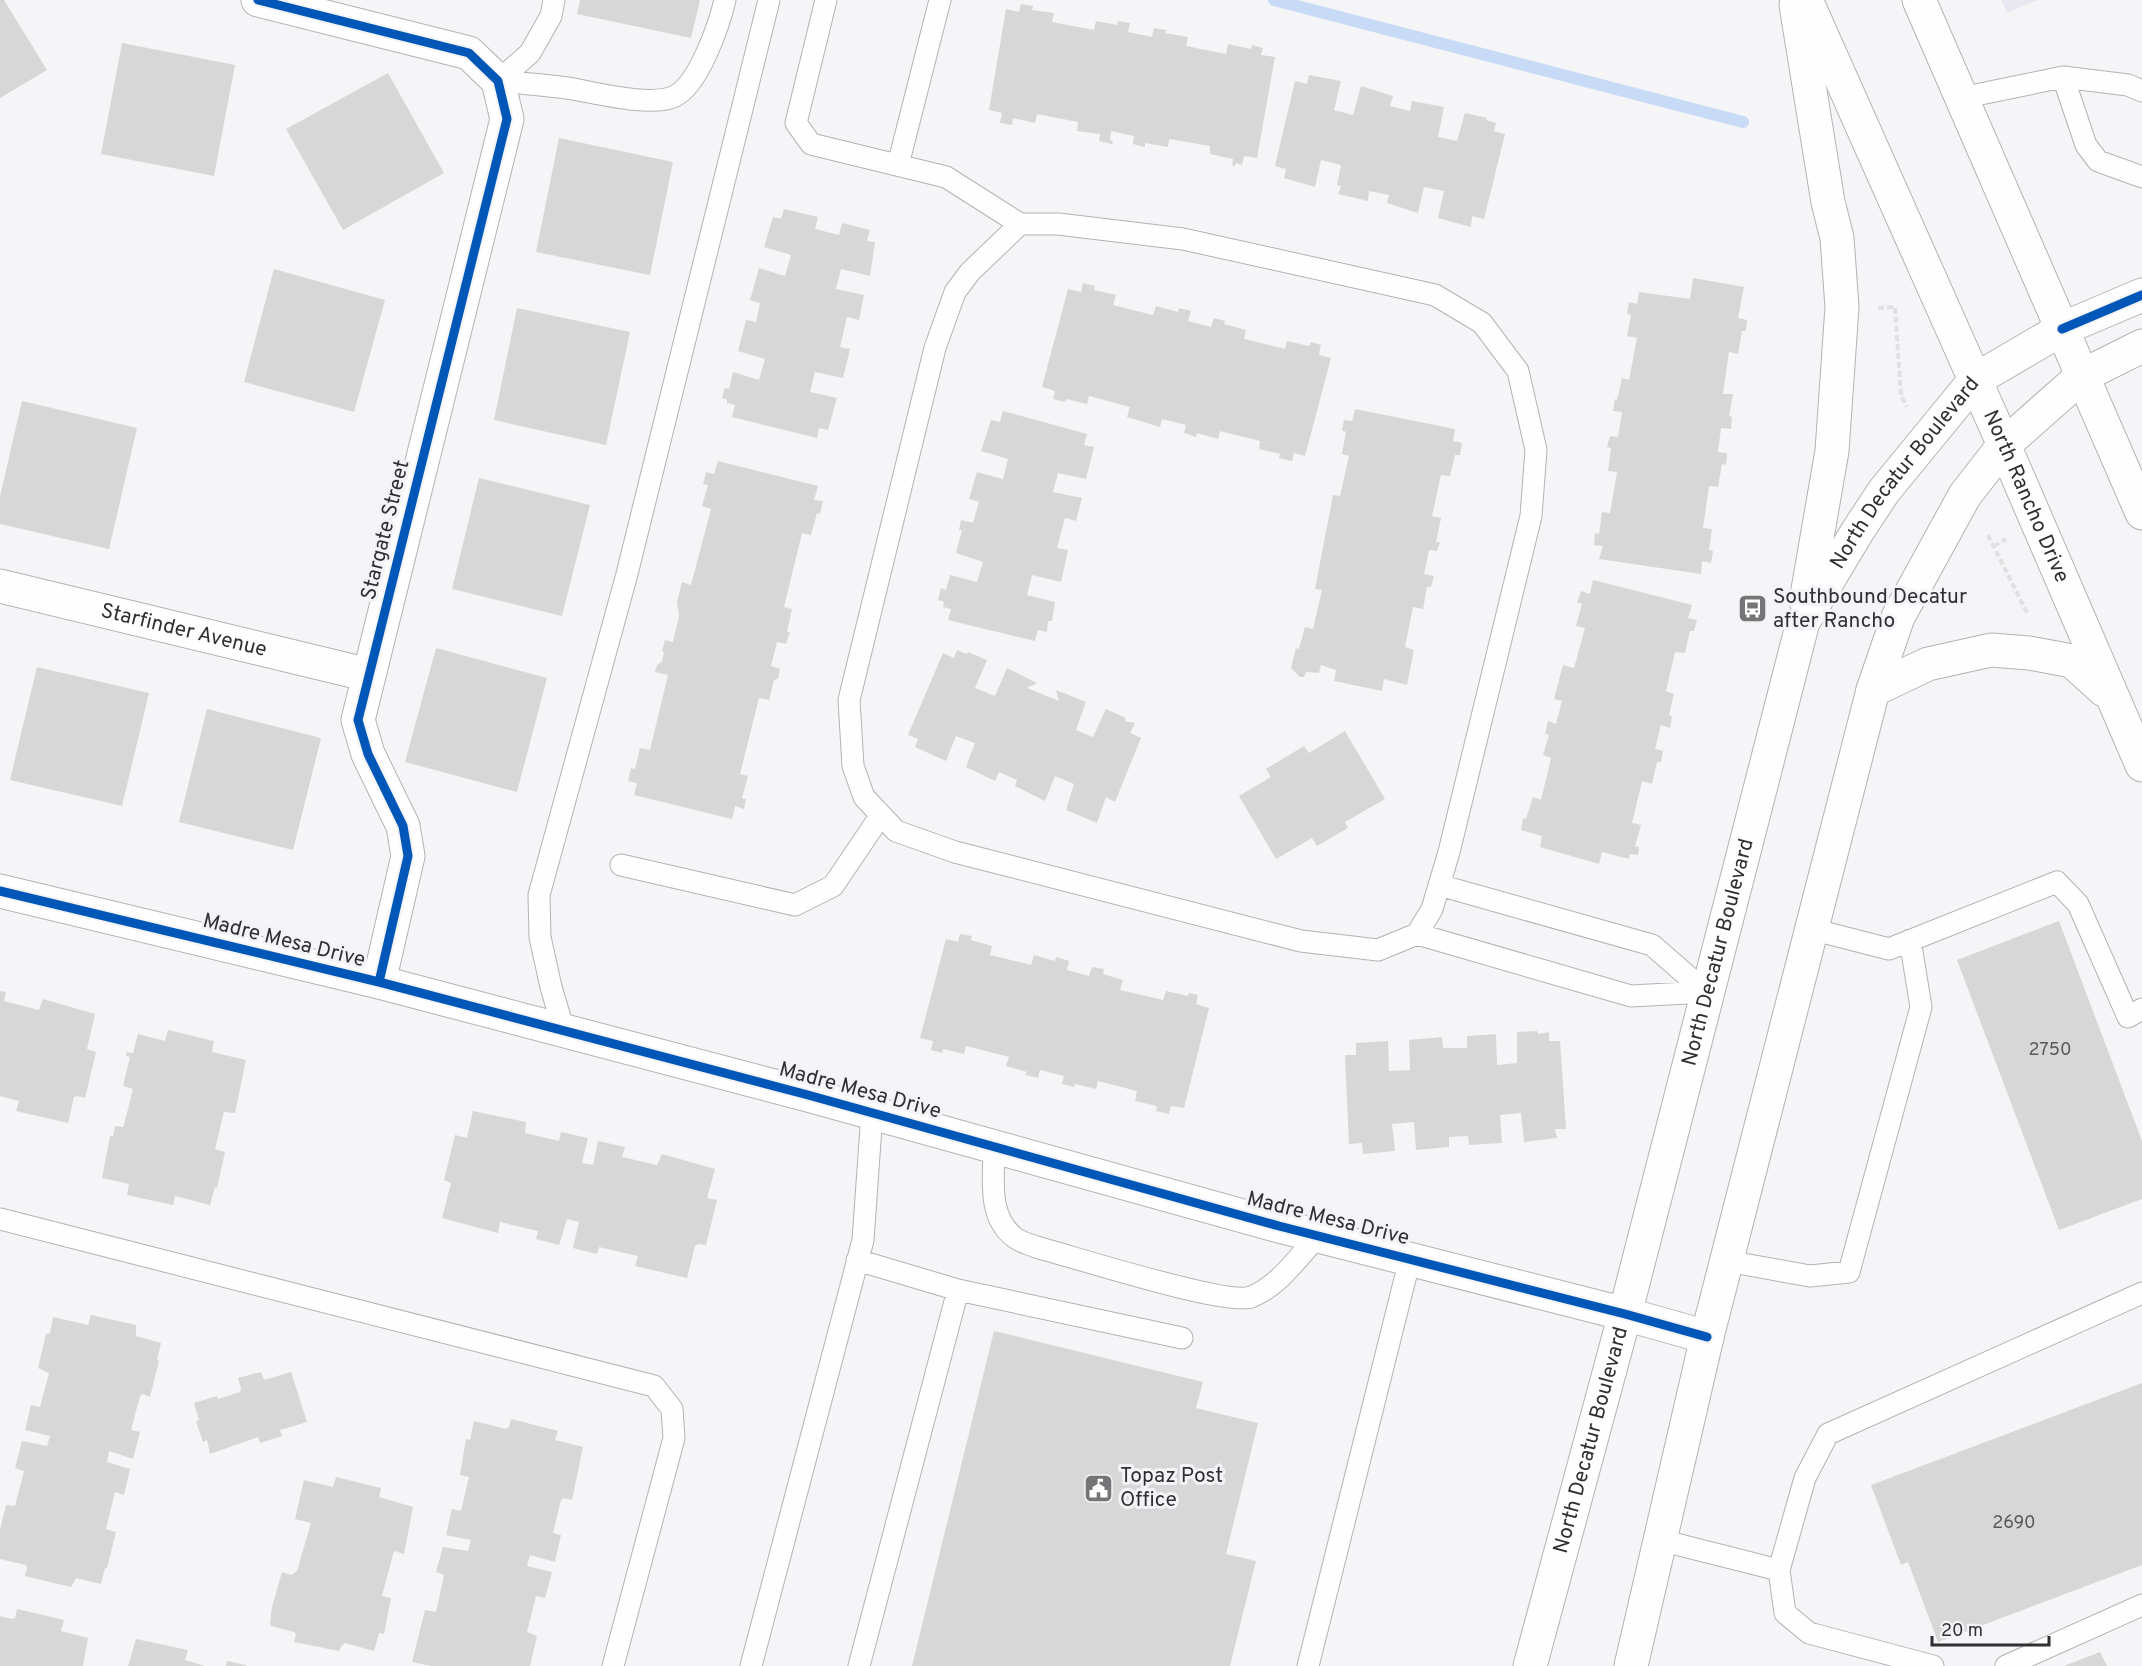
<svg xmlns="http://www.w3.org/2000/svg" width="2142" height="1666" viewBox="0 0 2142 1666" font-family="Overpass,sans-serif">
<rect width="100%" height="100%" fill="#f5f5f7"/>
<path fill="#e9e8f0" d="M2001 0H2038L2007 13Z"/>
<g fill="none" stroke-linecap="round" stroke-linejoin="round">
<path stroke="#c7daf6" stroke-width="12" d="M1274 0 1743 122"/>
</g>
<path fill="#d7d7d8" d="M0 0H4L47 70 0 98Z
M580 0H700L691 38 577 14Z
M1021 4 1033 6 1032 10 1054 13 1052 22 1094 30 1096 21 1117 25 1118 21 1130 23 1128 32 1152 37 1154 28 1166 30 1165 33 1188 37 1186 46 1226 54 1228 44 1251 49 1252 45 1263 48 1261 55 1275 57 1257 158 1244 156 1242 165 1236 163 1235 166 1232 165 1233 159 1210 154V146L1169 139 1168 147 1145 143V147L1133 144 1134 136 1111 131 1110 140 1113 141 1112 144 1099 141 1100 134 1077 131 1078 122 1037 114 1035 123 1013 118 1012 125 1000 123 1002 113 989 110 1006 9 1019 12Z
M122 43 235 65 214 176 101 154Z
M388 73 444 173 343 230 286 129Z
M1309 75 1341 81 1334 110 1353 115 1361 86 1393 96 1390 106 1410 111 1412 101 1444 107 1438 137 1457 141 1465 113 1487 118 1486 120 1496 123 1494 131 1505 134 1484 219 1472 216 1471 227 1438 218 1444 191 1424 187 1418 213 1387 203 1389 195 1369 191 1368 201 1338 194 1341 186 1337 185 1341 165 1321 160 1315 187 1284 178 1286 169 1275 166 1295 81 1307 84Z
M559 138 673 162 650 275 536 252Z
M784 209 818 217 815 229 839 235 842 223 870 230 867 241 875 242 870 276 841 269 836 289 864 295 859 320 847 317 840 347 850 349 843 378 815 372 810 392 837 398 828 430 819 428 817 438 732 417 735 405 727 403V400L722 398 725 388 729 389 733 372 759 380 765 359 738 351 746 320 756 322 760 303 750 300 759 268 785 276 791 255 764 247 773 217 781 219Z
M274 269 385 300 354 412 244 382Z
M1693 278 1744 287 1738 318 1747 320 1746 331H1742L1738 354 1729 352 1723 394H1733L1729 416 1732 417 1731 429 1721 428 1718 452 1727 453 1726 465 1722 464 1718 487 1709 486 1703 528 1712 529 1709 550 1713 551 1711 563 1702 561 1701 574 1599 559 1603 546 1594 545 1595 533 1599 534 1602 512 1610 513 1617 472 1608 471 1611 448 1607 447 1610 436 1618 437 1622 412 1613 411 1615 399 1617 400 1622 378 1629 380 1637 338 1627 336 1631 315 1627 314 1629 302 1637 304 1639 292 1690 299Z
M1083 283 1095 286 1094 290 1116 295 1113 305 1153 315 1156 306 1178 312 1179 308 1191 311 1188 321 1211 327 1214 318 1225 321 1224 324 1246 330 1244 339 1285 349 1287 341 1309 346 1311 342 1321 345 1319 355 1331 358 1305 456 1294 453 1292 461 1279 458 1280 454 1259 449 1260 441 1220 431 1218 439 1197 433 1196 437 1184 433 1186 425 1162 419 1160 427 1127 417 1130 407 1089 396 1087 404 1066 399 1065 402 1053 399 1055 391 1042 387 1068 289 1081 292Z
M517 308 630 332 606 445 494 420Z
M22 401 137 428 109 549 0 524V496Z
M1355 409 1455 429 1453 441 1462 443 1460 455H1455L1450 476 1441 475 1432 516 1441 518 1436 542H1440L1437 551 1429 550 1424 574 1434 576 1431 587H1427L1423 609 1413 607 1405 647 1414 650 1407 685 1384 679 1382 691 1334 681 1336 670 1321 665 1319 673 1306 672 1304 677H1300L1291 668 1296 648 1299 649 1305 627 1313 629 1322 590 1315 589 1333 495 1340 496 1349 456 1342 454 1346 432 1342 430 1344 420 1352 421Z
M1003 411 1087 434 1084 445 1094 447 1086 479 1058 473 1053 492 1082 498 1076 521 1065 518 1057 548 1068 550 1061 582 1032 575 1027 595 1055 602 1052 621H1048L1047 632 1038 630 1035 641 948 620 951 609 943 607 944 602 938 600 941 588 946 590 950 575 977 582 983 562 956 553 962 530H959L961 520 973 523 979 502 969 499 977 472 1003 479 1008 459 981 451 991 420 1000 422Z
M718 461 818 486 814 500 823 501 820 514 817 513 811 535 802 533 784 607 792 609 787 632H790L786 644 777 642 771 666 780 669 778 679 774 680 769 700 759 698 740 774 748 776 742 798 746 799 744 809 735 806 732 819 634 795 637 783 628 781 631 768 635 769 640 748 650 750 668 675 655 672 657 665 662 662 664 652 662 651 665 640 673 642 679 616 677 602 682 582 691 585 711 509 702 506 708 485 703 484 706 472 714 474Z
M479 478 590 505 562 616 452 589Z
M1593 580 1692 605 1688 618 1697 620 1694 631H1690L1685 653 1675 652 1666 691 1674 694 1669 715 1672 716 1670 728 1661 725 1655 749 1663 751 1661 762H1657L1652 784 1642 781 1632 823 1641 825 1635 846 1639 847 1638 855 1630 854 1629 859 1602 852 1599 864 1540 847 1542 836 1521 830 1523 818 1526 819 1533 797 1541 800 1551 758 1543 755 1549 735 1545 734 1548 721 1556 724 1562 701 1554 699 1563 665 1574 668 1585 628 1576 626 1582 603H1577L1581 591 1590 594Z
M436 648 547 678 517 792 405 762Z
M957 650 967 654 968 652 987 660 975 688 995 696 1007 668 1037 683 1027 688 1059 701 1056 690 1086 702 1076 730 1093 737 1106 709 1126 718 1125 721 1135 723 1130 733 1141 738 1115 802 1106 797 1097 823 1066 810 1074 784 1055 776 1045 801 1015 786 1017 780 999 772 995 781 966 767 975 743 956 736 946 761 915 747 918 739 908 735 943 653 954 658Z
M37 667 149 693 122 806 10 780Z
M207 709 321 738 293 850 179 822Z
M1345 731 1385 799 1345 822 1348 828 1317 846 1312 838 1276 859 1239 796 1271 777 1266 769 1304 746 1309 753Z
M2059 921 2142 1141V1199L2059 1230 1957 960Z
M960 934 972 936 971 940 992 946 990 955 1031 965 1034 955 1055 961 1056 957 1069 961 1067 970 1089 976 1092 967 1104 969 1103 974 1123 980 1120 990 1163 1000 1166 991 1188 996 1189 993 1198 995 1196 1004 1209 1008 1184 1108 1171 1106 1169 1114 1156 1111 1157 1106 1135 1101 1137 1091 1098 1081 1096 1089 1075 1084 1074 1087 1062 1084 1064 1076 1040 1070 1038 1078 1025 1075 1027 1072 1006 1066 1009 1057 966 1046 964 1054 943 1049 942 1053 931 1050 933 1041 920 1038 946 939 958 942Z
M0 991 6 992 4 1001 39 1010 43 999 95 1014 87 1049 96 1052 85 1098 77 1096 74 1097 68 1123 16 1111 19 1101 0 1096Z
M168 1030 214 1041 212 1052 246 1060 235 1113 224 1112 215 1149 225 1152 217 1188 215 1187 210 1205 175 1196 173 1205 127 1195 129 1184 102 1178 110 1136H113L115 1126 123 1127 124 1125 133 1089 123 1086 130 1057 126 1056 127 1052 133 1053 138 1034 165 1041Z
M1537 1031 1538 1034 1549 1032V1041H1560L1566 1129H1555L1557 1138 1524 1142 1521 1113 1500 1115 1502 1143 1469 1145 1468 1136 1449 1137V1147L1416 1150 1414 1122 1392 1124 1395 1151 1363 1154 1362 1143 1349 1144 1345 1055H1356V1043L1388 1041 1389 1071 1410 1070 1409 1040 1442 1037 1443 1048H1467V1036L1496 1034 1497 1065 1517 1063V1032Z
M473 1111 526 1122 525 1133 559 1141 561 1132 588 1138 582 1163 593 1165 598 1141 625 1147 622 1157 657 1165 662 1154 715 1169 707 1198 717 1200 706 1245 698 1244 695 1246 687 1278 635 1266 638 1256 599 1247 597 1254 573 1248 579 1222 567 1219 559 1245 536 1239 538 1231 500 1222 498 1233 442 1218 451 1183 444 1180 455 1135 467 1138Z
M91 1315 136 1325V1336L161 1343 157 1360 159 1361 150 1397 143 1394 140 1396 131 1430 140 1432 133 1459 109 1451 107 1462 130 1469 124 1495 115 1492 106 1529 116 1532 107 1568H105L101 1584 76 1578 71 1587 25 1576 27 1568 26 1565 0 1559V1530L6 1505 15 1506 24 1471 15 1468 22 1441 47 1446 50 1436 25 1430 31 1405 40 1407 49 1373 38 1368 46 1334 50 1333 53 1317 88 1325Z
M994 1331 1203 1382 1196 1408 1258 1423 1226 1554 1256 1561 1230 1666H912Z
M261 1372 264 1380 291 1372 307 1422 280 1430 282 1436 260 1443 258 1437 210 1454 207 1440 203 1442 196 1421 199 1420 194 1403 217 1396 218 1399 240 1392 241 1389 238 1378Z
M2142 1383V1565L1938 1642 1908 1562 1901 1565 1871 1485Z
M511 1419 558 1431 555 1440 583 1447 572 1500 564 1498 561 1500 553 1533 561 1535 555 1562 530 1555 527 1566 552 1572 545 1598 536 1596 527 1632 537 1636 530 1666H431L412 1662 425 1610 436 1612 444 1575 436 1572 443 1547 468 1551 471 1540 446 1535 452 1509 461 1511 469 1477 460 1475 466 1439 470 1440 474 1421 506 1429 509 1427Z
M336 1477 381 1488 379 1497 413 1507 404 1554 394 1551 382 1596 391 1598 384 1634 379 1633 374 1651 345 1643 342 1645 339 1651 294 1642 296 1634 294 1632 271 1626 270 1623 272 1607 282 1572 291 1575 297 1571 311 1523 295 1519 304 1480 333 1487Z
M17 1609 64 1620 61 1631 88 1638 83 1666H0V1616L12 1619 15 1618Z
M136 1639 188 1650 185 1660 205 1666H128Z
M2100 1652 2107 1666H2064Z
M227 1661 246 1665V1666H226Z"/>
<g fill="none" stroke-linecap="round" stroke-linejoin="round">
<defs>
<path id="lane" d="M826 0 796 123 811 144 946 177 1020 224H1058L1183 239 1435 295 1482 323 1518 371 1536 450 1531 516 1449 852 1432 909 1417 934 1378 950 1301 941 955 852 896 831 864 797 853 766 849 700 935 348 955 292 970 272 1020 224
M2063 77 2086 145 2098 161 2142 177
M498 81C521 83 544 85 567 88 594 92 651 108 675 96 699 84 719 25 725 0
M498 81 530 53 551 16 554 0
M1961 98 2063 77 2128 85 2142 91
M898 165 940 0
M621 865 795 905 833 886 881 815
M1439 885 1652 945 1706 992
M1811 929 1889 949 2057 882 2078 904 2128 1017 2142 1009
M1417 934 1631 996 1706 992
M564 1031 551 987 540 937 539 895 627 574 769 0
M994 1147C994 1178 987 1216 1014 1237 1020 1242 1029 1244 1036 1247 1071 1256 1226 1306 1251 1297 1279 1286 1298 1257 1318 1236
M0 1219 654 1386 672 1409 674 1438 613 1666
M857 1260 958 1290
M1727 1261 1810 1276 1849 1272 1921 1007 1910 940
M1660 1540 1779 1570
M751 1666 863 1240 872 1113
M859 1666 958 1290 1182 1338
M1308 1666 1410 1259
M1933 1666 1809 1633 1785 1613 1779 1570 1805 1478 1828 1434 2142 1293
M2006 1666 2142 1605"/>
<g id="street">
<path d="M258 0 469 53 498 81 507 119 358 720 368 754 403 826 408 856 379 982"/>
<path d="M2062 329 2142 295"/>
<path d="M2082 376 2142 346"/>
<path id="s1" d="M0 586 369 675"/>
</g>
<path id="secondary" d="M0 891 379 982 808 1095 1279 1226 1625 1314 1707 1337"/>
<g id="primary">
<path id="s2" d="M1806 0 2004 445 2142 765"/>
<path d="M1919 0 2142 513"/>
<path d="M1796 5 1828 202 1837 238 1842 307 1832 451 1806 601"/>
<path d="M1873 690 1928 664 1991 650 2029 653 2072 661 2104 690"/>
<path id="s3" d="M1530 1666 1625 1314 1803 622 1857 532 1884 491 1975 380 2062 329"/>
<path d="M1631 1666 1707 1337 1873 690 1898 617 1965 495 2004 445 2082 376"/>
</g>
</defs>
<use href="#lane" stroke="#b3b2b4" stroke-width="23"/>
<use href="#street" stroke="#b3b2b4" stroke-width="35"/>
<use href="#secondary" stroke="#b3b2b4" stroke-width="35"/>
<use href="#primary" stroke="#b3b2b4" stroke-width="35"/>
<path stroke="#e1e1e3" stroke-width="4" stroke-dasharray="6 3" stroke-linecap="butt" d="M1878 308 1895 307 1901 396 1907 407
M1988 535 2028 615
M1994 546 2006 539"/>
<use href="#lane" stroke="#fefefe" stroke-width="21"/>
<use href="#street" stroke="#fefefe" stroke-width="33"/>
<use href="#secondary" stroke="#fefefe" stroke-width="33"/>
<use href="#primary" stroke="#fefefe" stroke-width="33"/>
<defs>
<path id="cycleway" d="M258 0 469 53 498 81 507 119 358 720 368 754 403 826 408 856 379 982
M2062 329 2142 295
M0 891 379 982 808 1095 1279 1226 1625 1314 1707 1337"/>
</defs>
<use href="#cycleway" stroke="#f4f4f8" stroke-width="13"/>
<use href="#cycleway" stroke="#0057b8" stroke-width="9"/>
</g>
<defs>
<symbol id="bus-square" viewBox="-11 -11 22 22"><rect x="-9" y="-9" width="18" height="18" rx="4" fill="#757476" stroke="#f4f4f8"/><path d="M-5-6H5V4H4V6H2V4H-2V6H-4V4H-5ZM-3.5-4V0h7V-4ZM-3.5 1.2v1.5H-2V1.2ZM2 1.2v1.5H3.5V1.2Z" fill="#fff"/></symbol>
<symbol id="civic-square" viewBox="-11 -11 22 22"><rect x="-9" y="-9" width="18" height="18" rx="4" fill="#757476" stroke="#f4f4f8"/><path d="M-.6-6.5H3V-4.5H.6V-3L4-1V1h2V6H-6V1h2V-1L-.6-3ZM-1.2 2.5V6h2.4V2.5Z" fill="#fff"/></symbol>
</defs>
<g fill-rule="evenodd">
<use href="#bus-square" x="1736" y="592" width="33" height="33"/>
<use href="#civic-square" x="1082" y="1472" width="33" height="33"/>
</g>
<g text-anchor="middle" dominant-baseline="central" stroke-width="6" stroke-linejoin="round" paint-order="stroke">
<g font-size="18" fill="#5a595b">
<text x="2050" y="1050">2750</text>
<text x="2014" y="1523">2690</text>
</g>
<g font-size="21" fill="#302f31" stroke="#f4f4f8">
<text stroke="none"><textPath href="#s3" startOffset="1260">North Decatur Boulevard</textPath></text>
<text stroke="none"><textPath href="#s2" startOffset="543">North Rancho Drive</textPath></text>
<text transform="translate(386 530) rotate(-76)">Stargate Street</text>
<text stroke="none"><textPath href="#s1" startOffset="189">Starfinder Avenue</textPath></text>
<text transform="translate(284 941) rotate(14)">Madre Mesa Drive</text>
<text stroke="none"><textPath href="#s3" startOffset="738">North Decatur Boulevard</textPath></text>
<text transform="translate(860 1091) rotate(15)">Madre Mesa Drive</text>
<text transform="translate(1328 1219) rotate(14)">Madre Mesa Drive</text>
<text stroke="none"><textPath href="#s3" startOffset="234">North Decatur Boulevard</textPath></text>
</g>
<g font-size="21" fill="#302f31" stroke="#f4f4f8" text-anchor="start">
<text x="1773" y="597">Southbound Decatur<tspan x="1773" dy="24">after Rancho</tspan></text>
<text x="1120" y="1476">Topaz Post<tspan x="1120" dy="24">Office</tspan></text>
</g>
</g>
<path d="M1932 1636v9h117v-9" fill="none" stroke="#302f31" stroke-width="3"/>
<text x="1941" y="1636" font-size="18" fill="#302f31" stroke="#f4f4f8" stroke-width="4.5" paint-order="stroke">20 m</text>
</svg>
